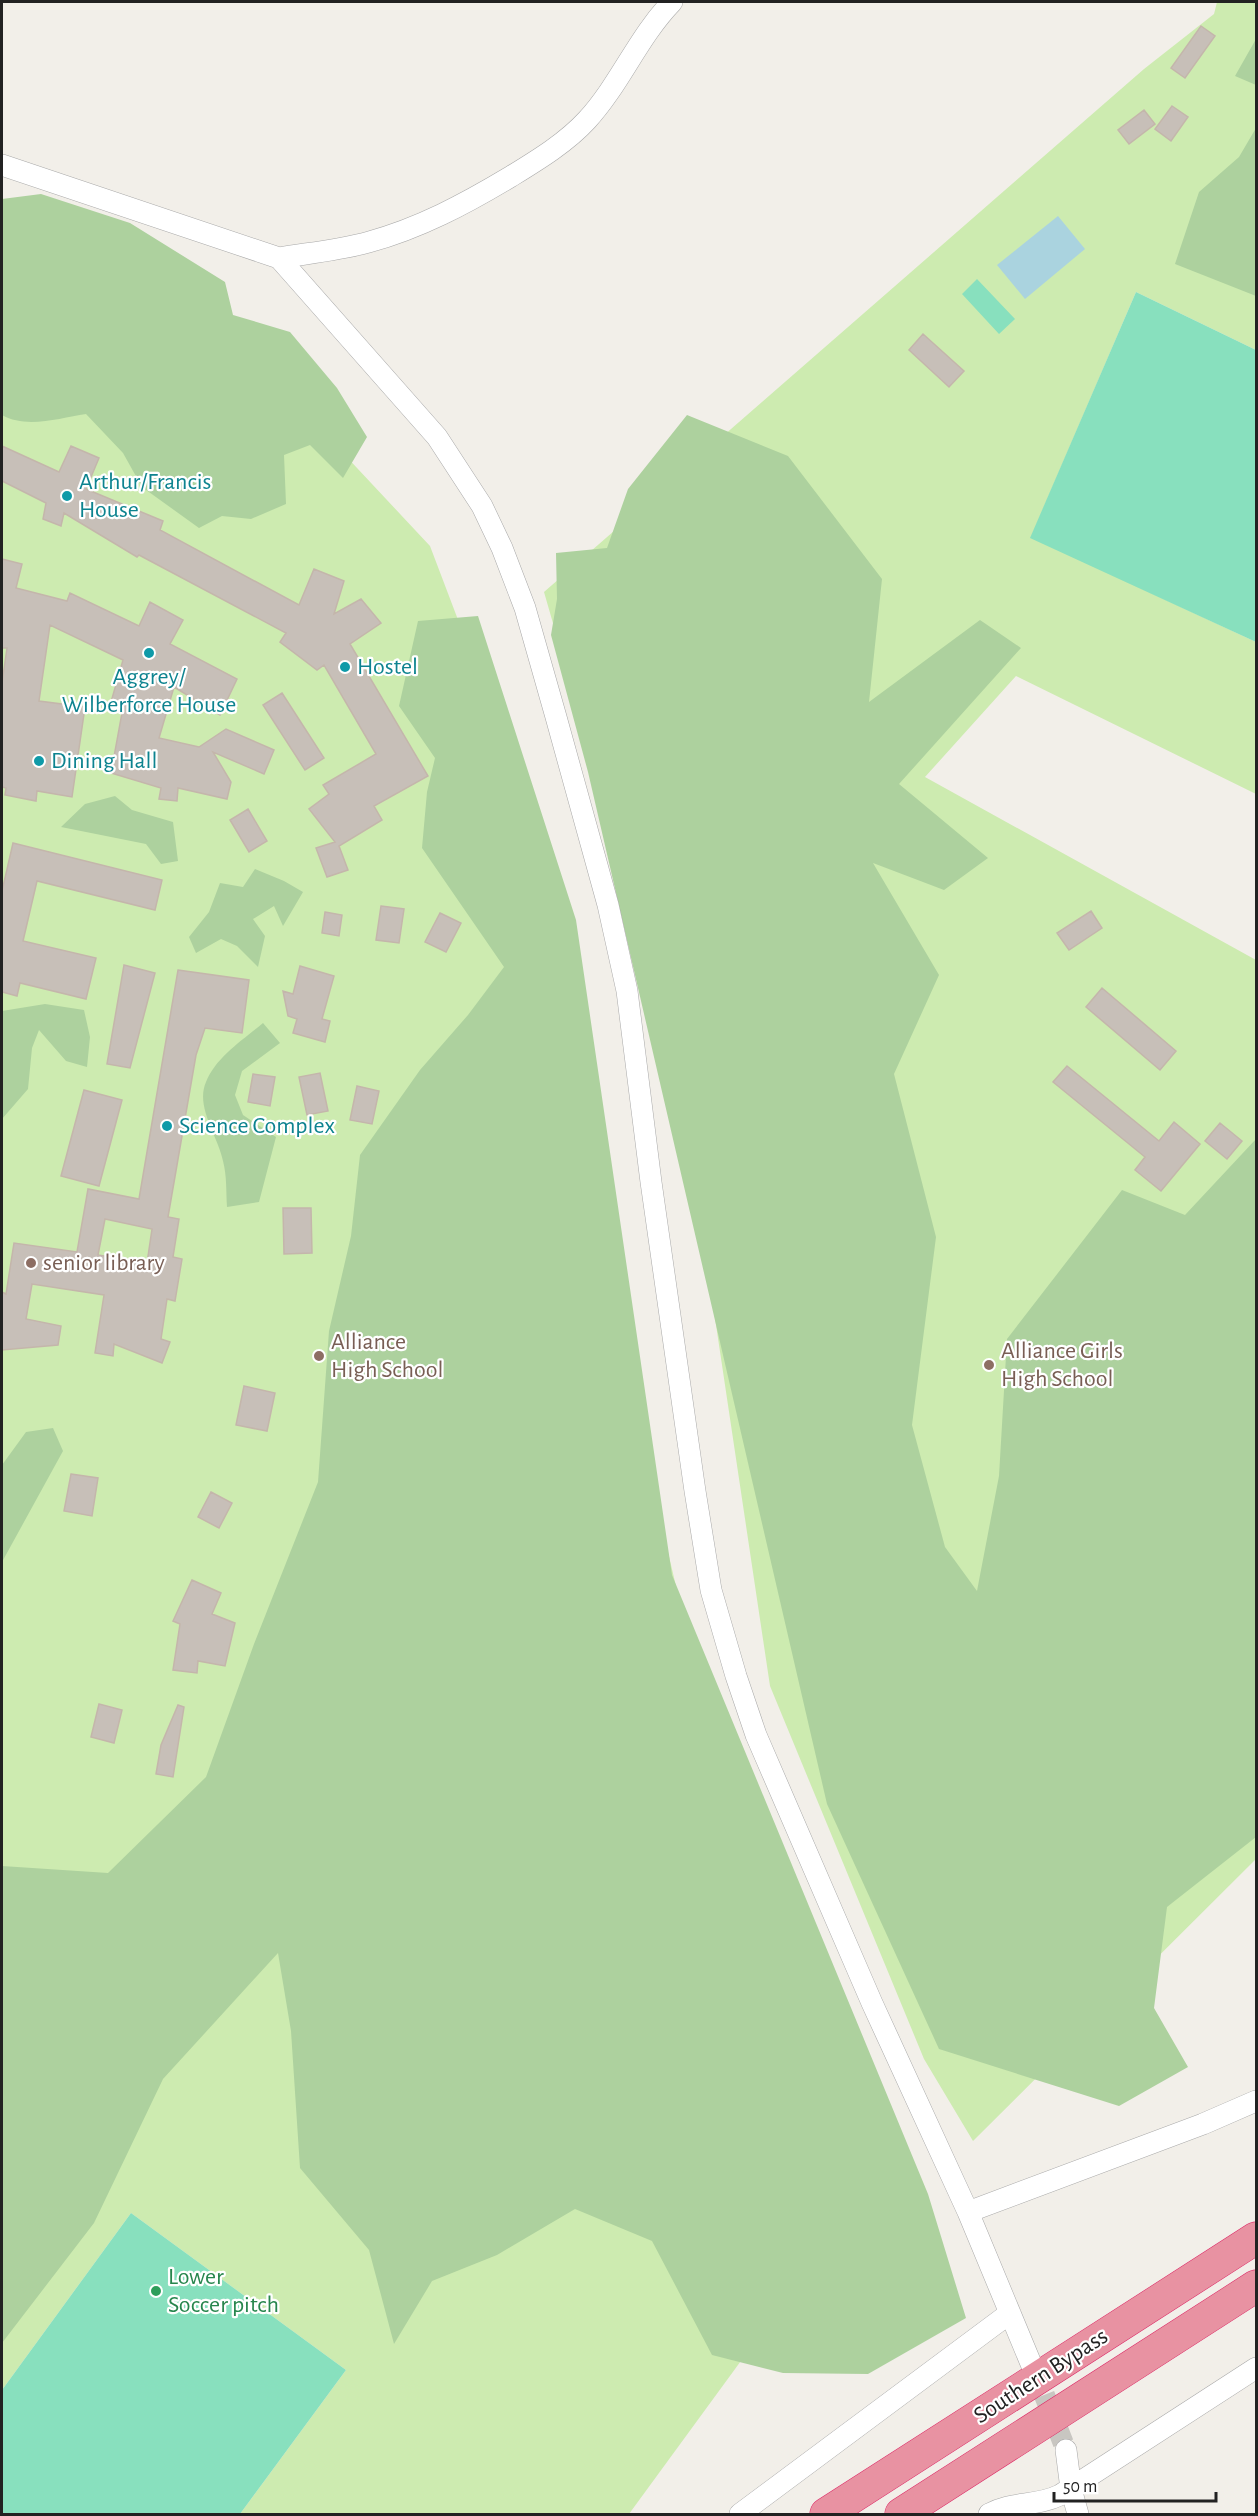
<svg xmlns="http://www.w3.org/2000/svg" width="1258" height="2516" viewBox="0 0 1258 2516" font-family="'Alegreya Sans',sans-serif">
<rect width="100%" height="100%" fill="#f2efe9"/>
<path fill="#cdebb0" d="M1217 2H1256V350L1136 292 1031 537 1256 642V794L1016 676 925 777 1256 960V1859L973 2141 924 2059 770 1686 674 1044 544 592 1144 69 1214 14Z
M2 240 314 422 430 546 550 862 660 1518 702 1697 746 2354 629 2514H240L346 2370 131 2213 2 2390Z"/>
<path fill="#add19e" d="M1256 39V85L1235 76Z
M1256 128V296L1175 264 1199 192 1239 157Z
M41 194 130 223 225 282 233 315 290 332 337 388 367 437 343 478 310 445 284 455 286 504 251 519 222 516 199 528 142 487 123 453 86 414C60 418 26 429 2 415V199Z
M687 415 788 456 882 579 869 702 980 620 1021 648 899 784 988 858 944 890 873 863 939 975 894 1074 936 1237 912 1425 945 1547 977 1591 999 1476 1007 1339 1122 1190 1185 1215 1256 1139V1837L1167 1907 1154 2008 1188 2067 1119 2106 939 2049 827 1804 588 772 551 635 557 599 556 553 607 548 628 489Z
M478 616 576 920 672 1575 928 2194 966 2318 868 2374 783 2373 712 2355 652 2241 575 2209 497 2255 432 2281 394 2344 369 2250 300 2168 291 2031 278 1953 163 2079 94 2223 2 2343V1866L108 1873 206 1777 254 1644 318 1482 329 1331 351 1236 360 1155 420 1070 468 1015 504 967 422 848 427 792 435 758 399 706 418 621Z
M115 796 132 810 173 822 178 861 161 864 146 844 61 827 85 804Z
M255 869 284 881 303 892 283 926 274 906 253 919 265 936 258 967 237 946 221 939 196 953 189 937 209 912 220 883 243 887Z
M45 1004 84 1010 90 1037 87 1067 66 1061 39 1030 32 1048 28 1089 2 1119V1011Z
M263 1023 280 1043 242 1071 235 1095 243 1115 276 1137 259 1202 227 1207C226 1192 227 1176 223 1161 218 1136 195 1107 206 1082 216 1057 243 1040 263 1023Z
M53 1428 63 1451 2 1562V1465L26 1432Z"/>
<path fill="#88e0be" d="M977 279 1015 319 999 334 962 294Z
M1136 292 1256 350V642L1030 538Z
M131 2213 346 2370 240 2514H2V2390Z"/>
<path fill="#aad3df" d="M1058 216 1085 249 1025 299 997 265Z"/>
<path fill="#c7bfb8" stroke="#c4b6ab" stroke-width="1.5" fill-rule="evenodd" d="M1201 26 1215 36 1185 78 1171 68Z
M1172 106 1188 117 1171 141 1155 129Z
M1144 110 1155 124 1129 144 1118 130Z
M923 334 964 371 949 387 909 350Z
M2 446 59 472 71 446 99 458 86 489 163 521 160 530 299 605 314 569 344 581 334 614 361 599 381 623 350 644 428 776 374 806 382 820 339 846 348 870 327 877 316 848 335 842 309 809 329 794 323 785 376 754 324 665 317 670 280 642 286 633 139 555 137 557 64 513 61 526 43 519 46 503 2 481Z
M2 559 22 564 16 588 67 601 70 593 139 626 150 602 183 620 170 644 237 679 220 715 174 687 159 738 199 747 226 729 274 750 264 774 213 752 231 782 227 799 178 788 177 801 159 799 161 788 111 773 122 713 109 709 123 660 50 625 39 701 85 707 72 797 37 791 36 801 5 795 6 788 2 787V683L7 648H2Z
M282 693 324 758 305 770 263 705Z
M248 809 267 841 249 852 230 820Z
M13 843 162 880 155 910 37 881 23 941 96 958 86 999 20 983 17 996 2 992V891Z
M381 906 404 909 399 943 376 940Z
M1091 911 1102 928 1069 950 1057 933Z
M325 912 342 915 339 936 322 933Z
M440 913 461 923 446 952 425 942Z
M124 965 155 973 130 1068 107 1064Z
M300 966 334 976 322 1019 330 1021 325 1042 293 1033 297 1019 288 1016 283 991 293 994Z
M178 970 249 980 242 1033 205 1028 196 1055 168 1217 179 1219 173 1257 182 1259 175 1301 167 1299 161 1339 170 1342 162 1363 114 1344 113 1356 95 1353 104 1295 32 1284 26 1319 61 1326 58 1345 2 1350V1292L6 1294 14 1243 77 1252 88 1189 139 1199ZM105 1219 152 1229 147 1263 98 1255Z
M1102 988 1176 1051 1160 1070 1086 1007Z
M1067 1066 1159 1141 1174 1122 1200 1144 1161 1191 1135 1170 1145 1157 1053 1082Z
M320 1073 328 1111 307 1115 299 1077Z
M253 1074 275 1077 270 1106 248 1102Z
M357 1086 379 1091 372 1124 350 1120Z
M84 1090 122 1100 99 1186 61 1176Z
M1220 1123 1242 1141 1227 1159 1205 1141Z
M283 1208H311L312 1253 284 1254Z
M244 1386 275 1393 267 1431 236 1425Z
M71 1474 98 1478 92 1516 64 1511Z
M211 1492 232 1503 219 1528 198 1517Z
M192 1580 221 1593 212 1614 235 1623 225 1666 198 1661 197 1673 173 1670 180 1624 173 1621Z
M99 1704 122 1710 114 1743 91 1737Z
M178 1705 184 1707 173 1777 156 1774 161 1745Z"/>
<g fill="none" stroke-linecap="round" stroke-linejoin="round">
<path stroke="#c8c6c1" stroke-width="21" stroke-dasharray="21 10" stroke-linecap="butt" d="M1033 2366 1066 2450"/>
<defs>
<path id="minor" d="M2 165 279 258 437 437 482 506 502 548 525 608 556 717 608 905 627 991 651 1182 695 1491 711 1590 736 1676 756 1735 872 2003 968 2212 1032 2366
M279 258C309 253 340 250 369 242 420 228 465 204 510 177 536 161 566 143 587 120 620 84 638 37 672 2
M968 2212 1203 2124 1256 2101
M1066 2450 1071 2489 1078 2514
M740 2514 1010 2313
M989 2514C1012 2501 1036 2507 1060 2495L1256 2368"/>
<path id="highway" d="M826 2514 1256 2238
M901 2514 1256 2286"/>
</defs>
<use href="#minor" stroke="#a9a9a9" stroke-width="22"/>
<use href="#highway" stroke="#dc2a67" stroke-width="33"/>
<use href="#minor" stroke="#fff" stroke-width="21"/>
<use href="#highway" stroke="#e892a2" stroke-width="32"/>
</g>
<g fill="#0f9aa8" stroke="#fff" stroke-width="2">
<circle cx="67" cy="496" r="6"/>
<circle cx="149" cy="653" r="6"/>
<circle cx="345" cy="667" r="6"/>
<circle cx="39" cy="761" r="6"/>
<circle cx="167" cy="1126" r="6"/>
</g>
<g fill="#8d6e63" stroke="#fff" stroke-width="2">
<circle cx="31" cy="1263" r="6"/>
<circle cx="319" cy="1356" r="6"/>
<circle cx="989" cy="1365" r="6"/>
</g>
<circle fill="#2e9e5b" stroke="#fff" stroke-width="2" cx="156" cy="2291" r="6"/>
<g text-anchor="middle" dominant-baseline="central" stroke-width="4.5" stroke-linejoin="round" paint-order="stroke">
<g font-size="24" fill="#0d838f" stroke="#fff" text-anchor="start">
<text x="79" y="482">Arthur/Francis<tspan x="79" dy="28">House</tspan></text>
<text x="357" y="667">Hostel</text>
<text x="149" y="677" text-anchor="middle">Aggrey/<tspan x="149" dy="28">Wilberforce House</tspan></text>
<text x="51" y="761">Dining Hall</text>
<text x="179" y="1126">Science Complex</text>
</g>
<g font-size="24" fill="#785e54" stroke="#fff" text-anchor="start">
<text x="43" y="1263">senior library</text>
<text x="331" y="1342">Alliance<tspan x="331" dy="28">High School</tspan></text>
<text x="1001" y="1351">Alliance Girls<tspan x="1001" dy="28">High School</tspan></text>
</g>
<g font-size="24" fill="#27864d" stroke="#fff" text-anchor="start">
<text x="168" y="2277">Lower<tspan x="168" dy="28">Soccer pitch</tspan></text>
</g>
<g font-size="24" fill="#222" stroke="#fff">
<text transform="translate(1041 2376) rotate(-33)">Southern Bypass</text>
</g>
</g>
<rect width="1258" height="2516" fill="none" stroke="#222222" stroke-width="6"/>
<path d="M1054 2492v9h162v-9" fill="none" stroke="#222222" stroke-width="3"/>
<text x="1063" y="2492" font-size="18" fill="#222222" stroke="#ffffff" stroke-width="4.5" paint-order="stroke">50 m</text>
</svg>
